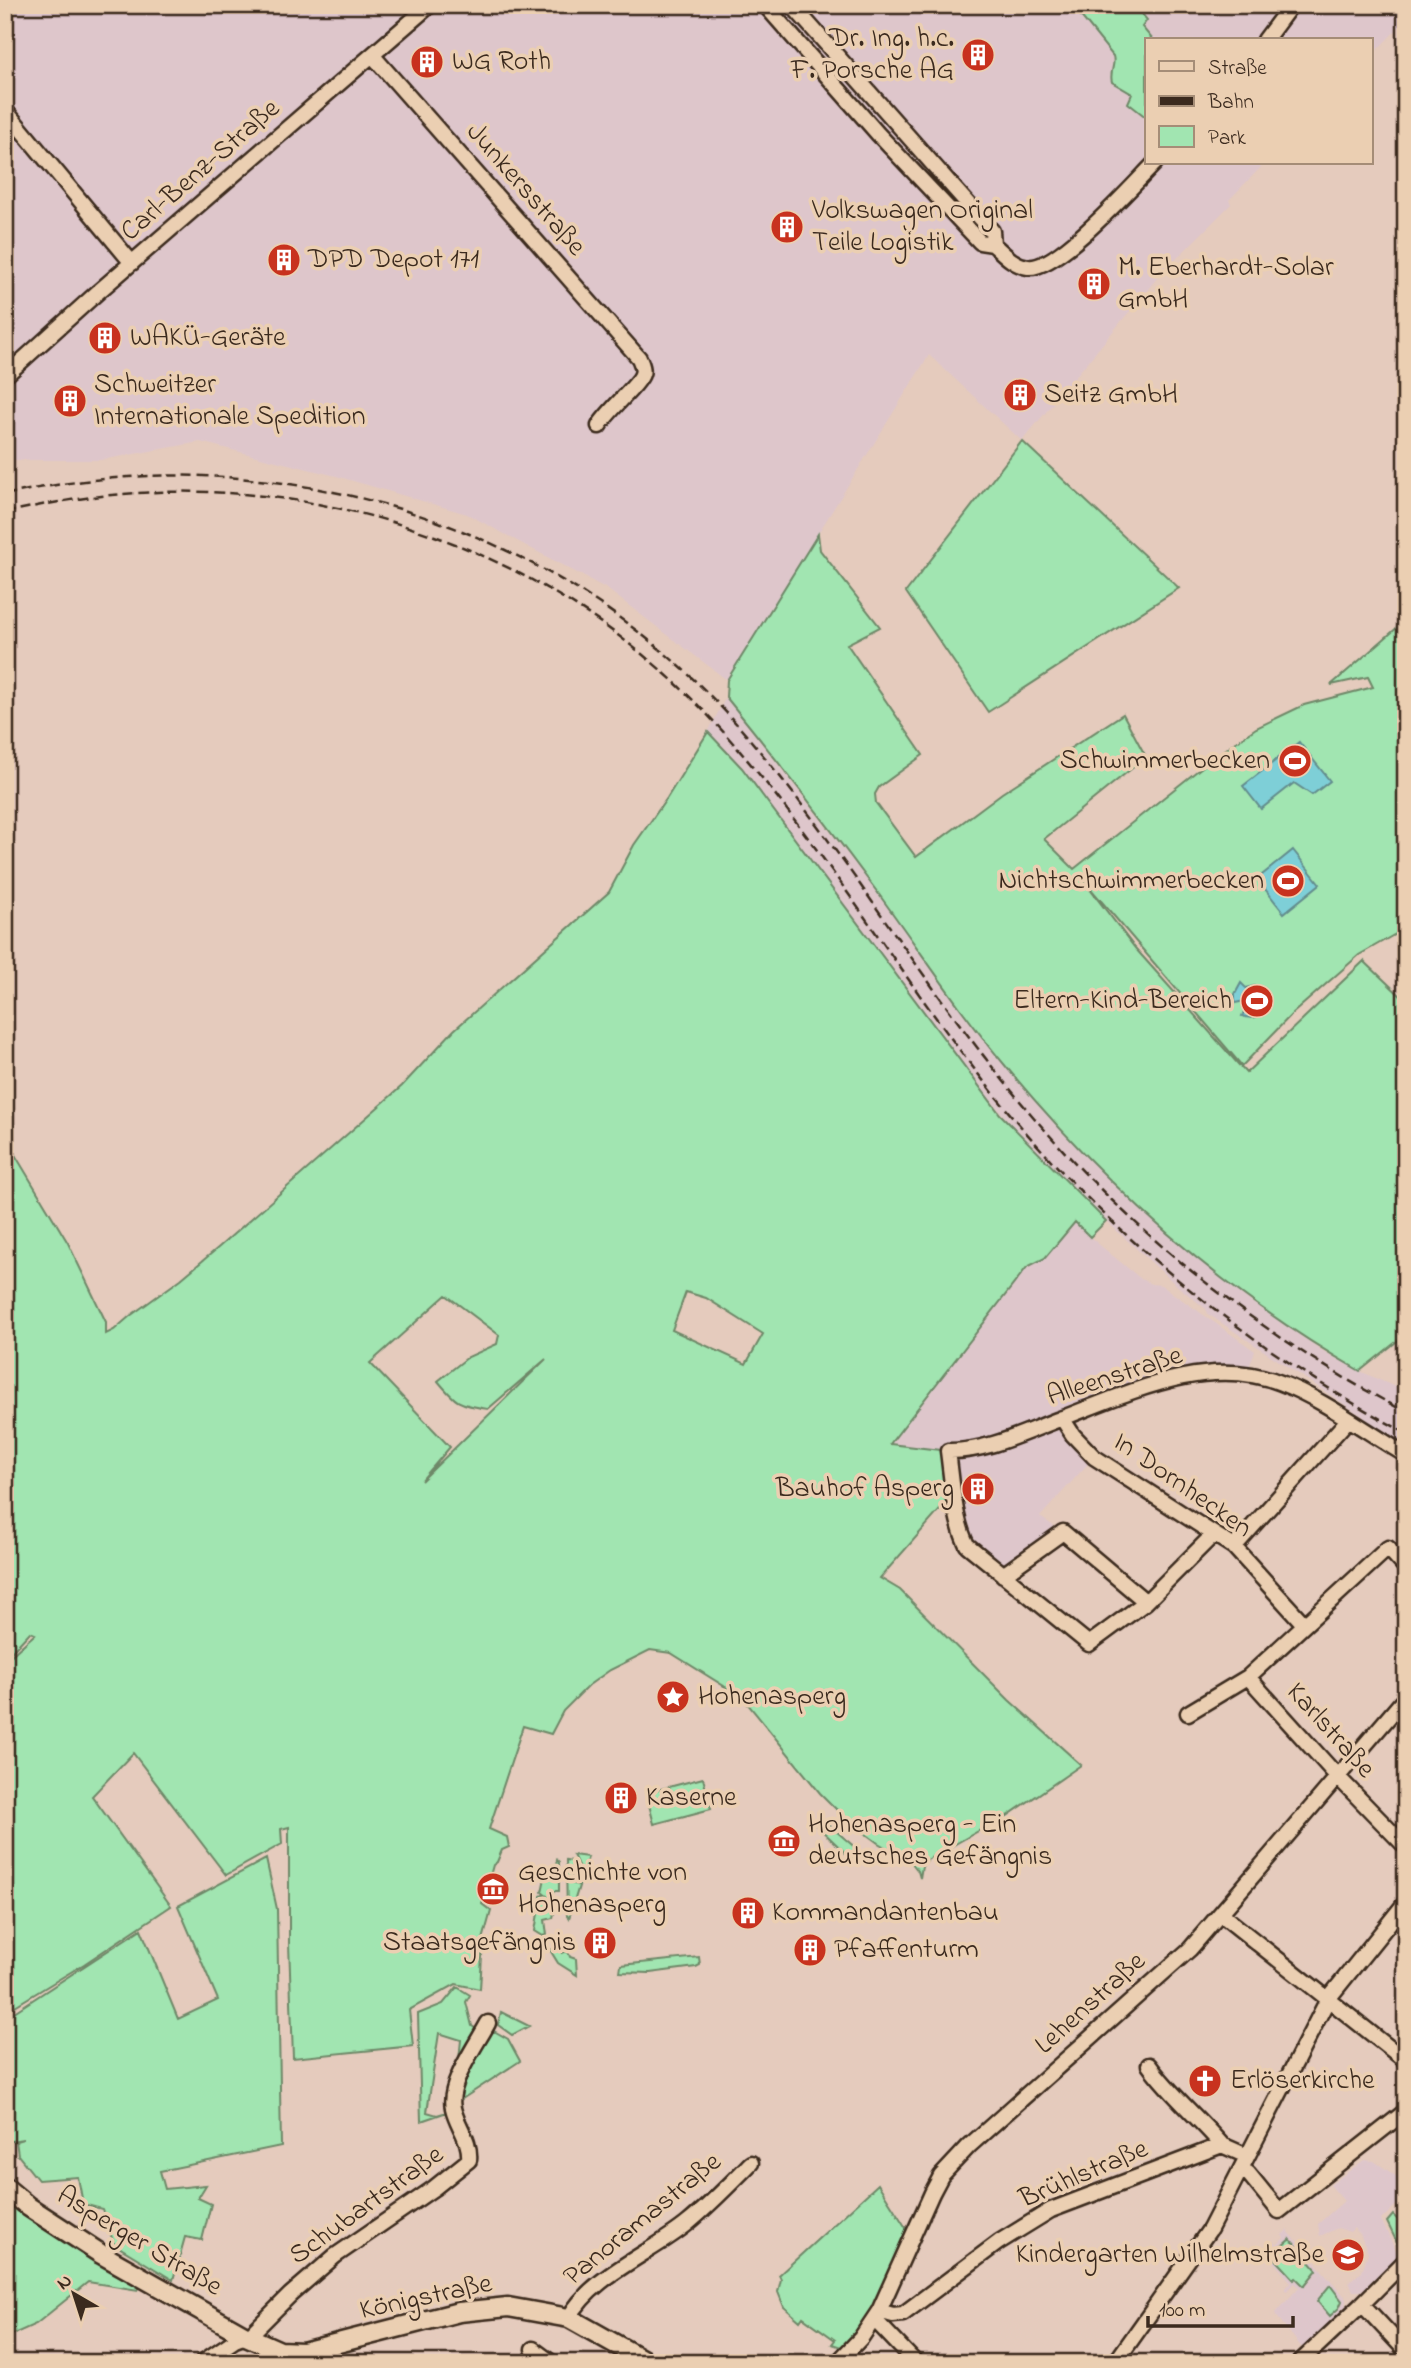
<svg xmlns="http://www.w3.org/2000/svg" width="1411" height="2368" viewBox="0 0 1411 2368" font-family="'Indie Flower',sans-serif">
<rect width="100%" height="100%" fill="#e5cbbd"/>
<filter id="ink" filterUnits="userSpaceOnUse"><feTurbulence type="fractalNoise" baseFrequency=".0143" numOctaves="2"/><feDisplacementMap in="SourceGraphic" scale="14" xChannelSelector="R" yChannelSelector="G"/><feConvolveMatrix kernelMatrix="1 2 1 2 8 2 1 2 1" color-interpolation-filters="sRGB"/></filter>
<g filter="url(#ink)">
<path fill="#dec6cb" d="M5 5H1406V20L1371 56V40H1147V163H1265L1229 200 1231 204 1158 277 1022 441 929 355 727 680 607 589 467 514 336 476 200 442 101 460H5Z
M726 697 874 888 1007 1068 1065 1134 1127 1197 1188 1251 1250 1301 1323 1351 1360 1371 1406 1392V1445L1368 1424 1365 1418 1208 1314 1206 1309 1175 1284 1106 1221 1027 1144 973 1079 742 768 708 732Z
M1075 1221 1090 1237 1141 1279 1151 1284 1161 1285 1255 1351 1247 1373 1199 1374 1062 1418 1094 1457 1040 1517 1063 1532 1003 1575 972 1551 954 1494 890 1445 1027 1267 1045 1258Z
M1364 2160 1374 2161 1406 2183V2195L1381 2220 1398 2255 1368 2287 1360 2291H1353L1349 2281 1362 2272 1368 2253 1360 2234 1354 2228 1350 2232 1338 2228 1320 2236 1318 2224 1344 2201 1330 2185Z
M1287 2230 1347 2299 1346 2306 1302 2348 1275 2314 1299 2287 1295 2283 1287 2291 1285 2289 1291 2282 1264 2251 1274 2242 1277 2245 1284 2238 1282 2235Z"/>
<path fill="#a1e5b1" stroke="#6e8868" stroke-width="2" fill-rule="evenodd" d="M1088 5H1148L1142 14 1147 20 1142 27 1153 40H1147V118L1128 103 1132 94 1112 82C1109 72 1116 65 1113 56L1080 15 1089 7Z
M1022 441 1179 588 988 712 906 592Z
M818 534 820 550 880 627 847 644 923 755 879 787 875 794 876 803 916 857 1002 793 1123 714 1146 757 1044 839 1074 869 1212 759 1256 728 1304 705 1373 687 1368 677 1331 685 1406 620V928L1359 955 1292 1014 1242 1066 1079 875 1135 948 1246 1073 1364 961 1406 1001V1334L1360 1371C1225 1294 1107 1188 1008 1069 960 1012 919 949 875 889 827 824 777 760 726 697L727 680Z
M708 732 742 768 1000 1114 1106 1221 1090 1237 1075 1222 1045 1258 1027 1267 890 1444 948 1451 954 1494 880 1578 900 1590 1009 1700 1081 1765 984 1832 982 1829 927 1860 922 1866 920 1878 918 1871 911 1862 878 1843 847 1820 820 1793 743 1698 671 1653 650 1650 610 1670 589 1685 563 1711 551 1734 523 1726 489 1829 507 1837 509 1847 502 1850 497 1862 493 1865 482 1904 491 1911 483 1940 480 1989 456 1984 409 2010 413 2046 293 2058 289 1943V1827L281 1829 282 1844 226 1875 133 1753 92 1796 171 1906 84 1964 5 2012V1661L35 1634 30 1632 5 1659V1138L68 1243 106 1322V1334L114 1330 130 1316 181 1279 219 1247 402 1086 454 1030 609 892 634 845 667 798ZM686 1292 706 1298 763 1334 746 1364 672 1330ZM446 1295 499 1335 497 1344 468 1357 438 1381C457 1404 458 1404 488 1409L546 1359 421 1481 450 1447 370 1363Z
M703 1778 711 1809 654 1824 646 1793Z
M822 1819 864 1855 856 1863 815 1824Z
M573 1855 588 1857 569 1918 567 1916 566 1860 571 1861 576 1868 573 1869 569 1882 577 1885 581 1872Z
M266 1859 277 1909 281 2146 160 2171 165 2189 206 2185 198 2198 211 2204 202 2240 185 2237 173 2280 114 2244 102 2209 83 2204 78 2177 38 2180 18 2155 16 2141 23 2139 5 2142V2018L141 1929 178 2019 218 2000 178 1906Z
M557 1860 559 1862V1891H553V1897L549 1898 542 1892 546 1873 554 1874Z
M543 1895 555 1908 553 1918 545 1920 547 1935 543 1936 535 1931 541 1896Z
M560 1948 562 1953 568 1951 570 1957 576 1959 577 1975 558 1963 550 1950Z
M699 1957 700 1965 696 1967 650 1973 620 1972 621 1965Z
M457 1987 470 1995 466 2002 472 2026 476 2029 458 2069 461 2040 439 2033 427 2112 437 2115 447 2112 421 2121 418 2014 443 2004Z
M501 2012 529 2026 512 2035 498 2025Z
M494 2031 508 2039 520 2061 456 2103V2098L486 2036Z
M878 2184 908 2231C891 2271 875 2314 844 2345L841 2347 832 2344 835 2340 803 2317 800 2321 784 2307 778 2292 781 2279 779 2275Z
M5 2187 145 2279 138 2290 88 2282 36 2324 5 2338Z
M1393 2215 1406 2228V2246L1401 2251 1387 2222Z
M1290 2239 1317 2270 1304 2286 1296 2278 1294 2279 1272 2255Z
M1330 2285 1342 2301 1339 2308 1330 2316 1317 2301Z"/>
<path fill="#7ecfd7" stroke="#638d8d" stroke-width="2" d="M1299 742 1330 781 1312 795 1294 783 1261 809 1243 786Z
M1293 850 1320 884 1284 913 1257 879Z
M1241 983 1246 988 1255 986 1263 990 1266 999 1263 1005 1268 1008C1260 1017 1253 1020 1242 1016L1250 1000 1235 1003V994Z"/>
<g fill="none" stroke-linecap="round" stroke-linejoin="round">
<defs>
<path id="minor" d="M765 5 878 134 980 242 993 244
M792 5 992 231 993 244
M1265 40 1291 5
M373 56 639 358C641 363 644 369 642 374 640 383 607 412 599 426
M5 110 132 263
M993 244C1003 253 1013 265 1028 267 1057 271 1133 185 1155 163
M5 376 98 292 430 5
M1062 1418 1073 1435 1094 1457 1234 1547 1304 1624
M1214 1534 1146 1602 1089 1644 967 1545C954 1520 952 1480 948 1451 986 1452 1025 1432 1060 1419 1129 1393 1207 1354 1281 1383 1321 1398 1368 1433 1406 1455
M1234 1547 1348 1420
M1003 1575 1063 1532 1146 1602
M1248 1677 1337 1776 1406 1847
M1188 1713 1248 1677 1388 1548 1406 1568
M1222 1915 1406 2061
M1149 2065C1170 2094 1199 2118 1222 2145
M1239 2172 1248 2173 1279 2211 1406 2111
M1362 2304 1406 2351
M879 2311 893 2315 903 2314 999 2242 1051 2210 1222 2145 1247 2156
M569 2318C591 2276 652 2253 688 2223 710 2205 731 2183 751 2163
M874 2319 916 2363
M248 2337 290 2295 335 2256 434 2188 469 2160C471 2140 457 2126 453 2108 447 2085 477 2044 488 2023
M533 2349 552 2363
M201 2363 235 2340 246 2336
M837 2363 861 2338 879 2311 932 2193 941 2176 969 2146 1190 1949 1406 1697
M1115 2363 1210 2229 1328 1999 1406 1902
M1299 2363 1362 2304 1406 2260"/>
<path id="major" d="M5 2187 29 2207 101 2254 246 2336 280 2351 303 2352 459 2312 508 2307 569 2318 649 2363"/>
</defs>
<use href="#minor" stroke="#3b2a1e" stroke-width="19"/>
<use href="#major" stroke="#3b2a1e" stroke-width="23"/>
<use href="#minor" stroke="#ebcfb2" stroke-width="14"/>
<use href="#major" stroke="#ebcfb2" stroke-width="18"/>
<path stroke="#3b2a1e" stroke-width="2.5" stroke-dasharray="10 5" stroke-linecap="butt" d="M5 495C272 433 561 521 741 729 846 851 926 992 1031 1114 1135 1236 1263 1338 1406 1412
M5 513C272 448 553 533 733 743 838 865 918 1007 1023 1129 1130 1252 1261 1355 1406 1433"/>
</g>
</g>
<defs>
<symbol id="building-disc" viewBox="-11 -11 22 22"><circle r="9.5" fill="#c8321e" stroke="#ebcfb2"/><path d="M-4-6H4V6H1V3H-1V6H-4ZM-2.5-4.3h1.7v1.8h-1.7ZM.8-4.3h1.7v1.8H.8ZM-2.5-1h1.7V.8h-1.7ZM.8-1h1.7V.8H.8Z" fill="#fff"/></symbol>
<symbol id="stadium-disc" viewBox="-11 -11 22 22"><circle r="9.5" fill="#c8321e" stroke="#ebcfb2"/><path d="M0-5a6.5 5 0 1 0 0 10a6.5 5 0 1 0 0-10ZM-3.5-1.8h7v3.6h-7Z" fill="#fff"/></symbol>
<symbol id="sight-disc" viewBox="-11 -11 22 22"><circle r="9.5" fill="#c8321e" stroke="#ebcfb2"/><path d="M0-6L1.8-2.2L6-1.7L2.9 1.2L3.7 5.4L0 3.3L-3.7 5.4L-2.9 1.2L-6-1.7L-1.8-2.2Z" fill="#fff"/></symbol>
<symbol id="museum-disc" viewBox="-11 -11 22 22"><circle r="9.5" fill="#c8321e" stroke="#ebcfb2"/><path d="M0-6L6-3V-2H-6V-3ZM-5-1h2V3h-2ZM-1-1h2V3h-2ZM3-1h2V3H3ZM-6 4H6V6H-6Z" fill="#fff"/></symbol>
<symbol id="church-disc" viewBox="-11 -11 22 22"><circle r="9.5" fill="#c8321e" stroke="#ebcfb2"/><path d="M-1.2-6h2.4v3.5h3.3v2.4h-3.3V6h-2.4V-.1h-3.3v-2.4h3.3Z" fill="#fff"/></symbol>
<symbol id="school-disc" viewBox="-11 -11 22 22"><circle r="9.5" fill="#c8321e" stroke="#ebcfb2"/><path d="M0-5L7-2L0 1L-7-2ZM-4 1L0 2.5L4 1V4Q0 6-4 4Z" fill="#fff"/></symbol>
</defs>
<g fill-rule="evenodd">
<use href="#building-disc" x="959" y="36" width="38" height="38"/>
<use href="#building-disc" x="408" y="43" width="38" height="38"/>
<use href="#building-disc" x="768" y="208" width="38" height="38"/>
<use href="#building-disc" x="265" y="241" width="38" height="38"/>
<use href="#building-disc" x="1075" y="265" width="38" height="38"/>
<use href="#building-disc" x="86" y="319" width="38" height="38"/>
<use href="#building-disc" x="1001" y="376" width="38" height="38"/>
<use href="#building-disc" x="51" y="382" width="38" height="38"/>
<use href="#stadium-disc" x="1276" y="742" width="38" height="38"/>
<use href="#stadium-disc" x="1269" y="862" width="38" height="38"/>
<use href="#stadium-disc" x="1238" y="982" width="38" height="38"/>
<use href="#building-disc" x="959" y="1470" width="38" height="38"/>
<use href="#sight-disc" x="654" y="1678" width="38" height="38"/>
<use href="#building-disc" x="602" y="1779" width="38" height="38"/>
<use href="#museum-disc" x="765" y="1822" width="38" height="38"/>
<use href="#museum-disc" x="474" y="1870" width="38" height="38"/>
<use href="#building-disc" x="729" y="1894" width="38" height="38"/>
<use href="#building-disc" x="581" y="1924" width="38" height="38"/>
<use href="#building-disc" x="791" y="1931" width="38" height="38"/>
<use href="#church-disc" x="1186" y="2062" width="38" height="38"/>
<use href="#school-disc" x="1329" y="2236" width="38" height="38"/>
</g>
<g text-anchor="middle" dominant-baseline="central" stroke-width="7" stroke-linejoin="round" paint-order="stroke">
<g font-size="28" fill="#3b2a1e" stroke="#ebcfb2" text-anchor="start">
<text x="954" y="39" text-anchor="end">Dr. Ing. h.c.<tspan x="954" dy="32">F. Porsche AG</tspan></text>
<text x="452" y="62">WG Roth</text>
<text x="812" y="211">Volkswagen Original<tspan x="812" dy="32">Teile Logistik</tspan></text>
<text x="308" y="260">DPD Depot 171</text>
<text x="1118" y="268">M. Eberhardt-Solar<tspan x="1118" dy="32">GmbH</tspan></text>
<text x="130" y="338">WAKÜ-Geräte</text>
<text x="94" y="385">Schweitzer<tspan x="94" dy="32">Internationale Spedition</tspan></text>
<text x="1044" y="395">Seitz GmbH</text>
<text x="1270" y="761" text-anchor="end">Schwimmerbecken</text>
<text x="1264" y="881" text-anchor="end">Nichtschwimmerbecken</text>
<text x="1232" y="1001" text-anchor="end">Eltern-Kind-Bereich</text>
<text x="954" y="1489" text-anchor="end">Bauhof Asperg</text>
<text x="698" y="1697">Hohenasperg</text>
<text x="646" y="1798">Kaserne</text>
<text x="808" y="1825">Hohenasperg - Ein<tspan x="808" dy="32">deutsches Gefängnis</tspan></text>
<text x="518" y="1873">Geschichte von<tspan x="518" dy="32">Hohenasperg</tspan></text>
<text x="772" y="1913">Kommandantenbau</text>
<text x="576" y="1943" text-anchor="end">Staatsgefängnis</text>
<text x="834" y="1950">Pfaffenturm</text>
<text x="1230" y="2081">Erlöserkirche</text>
<text x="1324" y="2255" text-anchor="end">Kindergarten Wilhelmstraße</text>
</g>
<g font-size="28" fill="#3b2a1e" stroke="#ebcfb2">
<text transform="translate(201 171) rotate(-41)">Carl-Benz-Straße</text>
<text transform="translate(525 190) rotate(49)">Junkersstraße</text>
<text transform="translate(1115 1377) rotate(-18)">Alleenstraße</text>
<text transform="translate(1182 1486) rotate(35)">In Dornhecken</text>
<text transform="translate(1330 1731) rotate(48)">Karlstraße</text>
<text transform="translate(1091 2004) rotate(-42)">Lehenstraße</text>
<text transform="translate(1084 2175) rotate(-23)">Brühlstraße</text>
<text transform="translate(367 2206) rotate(-36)">Schubartstraße</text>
<text transform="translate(643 2220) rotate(-39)">Panoramastraße</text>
<text transform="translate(139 2242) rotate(31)">Asperger Straße</text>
<text transform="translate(426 2298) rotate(-12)">Königstraße</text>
</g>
</g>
<rect width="1411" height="2368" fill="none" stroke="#ebcfb2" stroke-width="28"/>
<rect x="14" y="14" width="1383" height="2340" fill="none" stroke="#3b2a1e" stroke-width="2.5" filter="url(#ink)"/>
<rect x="1145" y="38" width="228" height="126" fill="#ebcfb2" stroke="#a58d77" stroke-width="2"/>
<rect x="1159" y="61" width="35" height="10" fill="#ebcfb2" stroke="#a58d77" stroke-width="2"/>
<text x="1208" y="74" font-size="21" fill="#3b2a1e">Straße</text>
<rect x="1159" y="96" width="35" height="10" fill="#3b2a1e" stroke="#a58d77" stroke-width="2"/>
<text x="1208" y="108" font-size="21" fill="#3b2a1e">Bahn</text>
<rect x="1159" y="126" width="35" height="21" fill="#a1e5b1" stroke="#a58d77" stroke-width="2"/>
<text x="1208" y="144" font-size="21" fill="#3b2a1e">Park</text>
<g transform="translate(74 2294) rotate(321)" stroke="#ebcfb2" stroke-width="5" paint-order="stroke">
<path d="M0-5L12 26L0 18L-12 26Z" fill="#3b2a1e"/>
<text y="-10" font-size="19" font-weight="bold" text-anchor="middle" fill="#3b2a1e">N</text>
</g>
<path d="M1148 2316v10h145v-10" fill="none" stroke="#3b2a1e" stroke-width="3.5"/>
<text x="1159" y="2316" font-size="21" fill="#3b2a1e" stroke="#ebcfb2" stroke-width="5" paint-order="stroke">100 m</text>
</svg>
